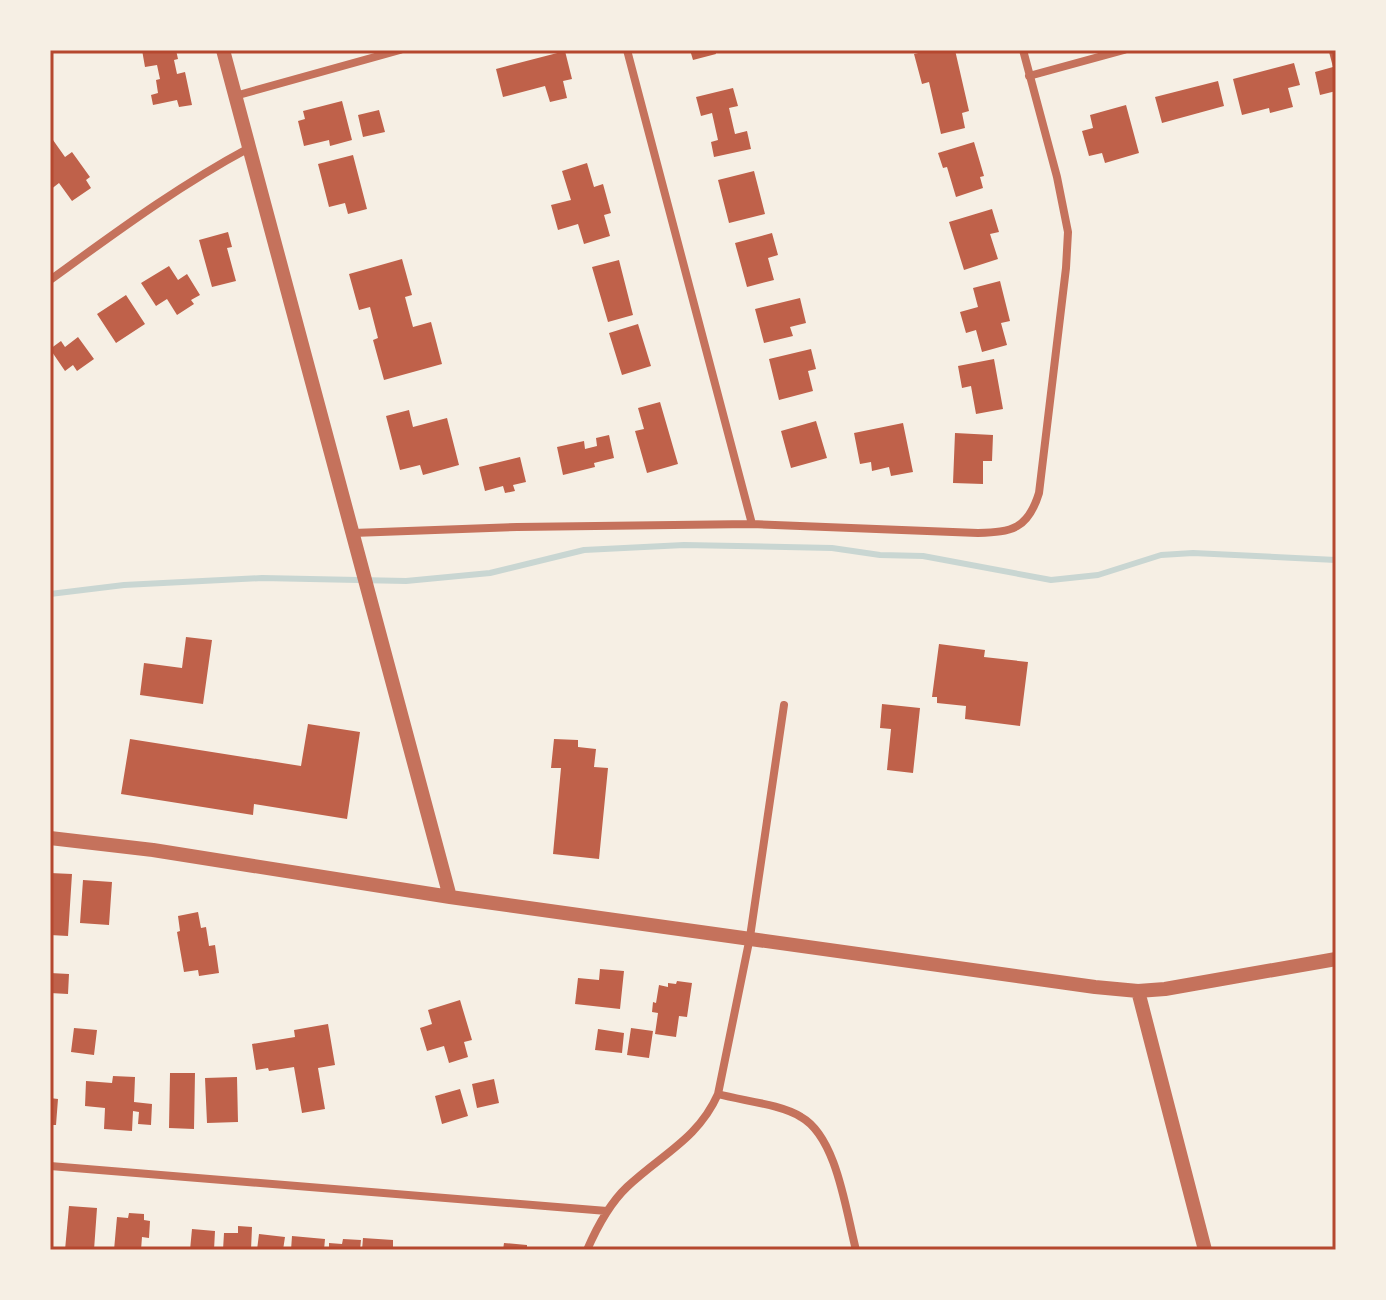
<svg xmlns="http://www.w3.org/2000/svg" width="1386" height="1300" viewBox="0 0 1386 1300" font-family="Ubuntu,sans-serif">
<rect width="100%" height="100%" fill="#f6efe4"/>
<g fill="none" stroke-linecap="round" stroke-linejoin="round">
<path stroke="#c9d6d2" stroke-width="6" d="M50 594 124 585 262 578 406 581 490 573 584 550 684 545 832 548 880 555 923 556 1051 580 1098 575 1161 555 1193 553 1336 560"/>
</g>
<path fill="#bf614a" d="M142 50H176L178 59 174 60 177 74 185 72 192 105 179 107 177 100 153 105 151 95 158 93 156 80 160 79 157 65 145 67Z
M690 50H715L716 54 693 60Z
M931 50H955L969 111 962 113 965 128 941 134 929 82 922 84 914 54Z
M1336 50V91L1320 95 1315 72 1333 67 1329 52Z
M565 51 572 79 563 81 567 98 550 102 545 86 503 97 496 69Z
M1294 63 1300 85 1288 88 1293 107 1270 113 1269 108 1242 115 1233 79Z
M1218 81 1224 106 1162 123 1155 97Z
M733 88 738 106 729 108 735 134 747 131 751 149 714 157 711 142 718 140 712 113 701 116 696 97Z
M342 101 352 140 330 146 329 140 304 146 298 121 305 119 303 111Z
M1126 105 1139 153 1105 163 1102 153 1089 156 1082 131 1093 128 1090 115Z
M379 110 385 132 363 137 358 115Z
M53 140 65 157 72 152 90 177 86 180 91 188 72 201 59 183 50 190V142Z
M974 142 984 176 980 177 983 188 956 197 947 167 943 168 938 153Z
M353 155 367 209 348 214 345 203 329 207 318 164Z
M587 163 594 187 603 184 611 213 604 215 610 236 584 244 578 224 558 230 551 205 571 200 562 171Z
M754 171 765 214 729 223 718 180Z
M992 209 999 232 990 234 998 259 964 270 949 222Z
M228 232 232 247 227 248 236 281 212 287 199 240Z
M772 233 778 255 768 258 774 280 747 287 735 243Z
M402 259 412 295 405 297 413 327 431 322 442 364 384 380 373 340 378 338 370 307 359 310 349 274Z
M619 260 633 315 608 322 592 267Z
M169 266 178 280 187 274 200 295 191 300 194 304 177 315 167 299 156 306 141 283Z
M1000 281 1010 321 1001 323 1007 345 982 352 976 330 966 333 960 312 978 307 973 288Z
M126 295 145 324 116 343 97 314Z
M800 298 806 323 790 327 793 336 764 343 755 309Z
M638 324 651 366 622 375 609 333Z
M78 337 94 359 77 371 73 365 65 371 50 349 61 341 65 347Z
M811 349 816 369 808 371 813 391 779 400 769 359Z
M994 359 1003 409 976 414 971 386 962 388 958 366Z
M660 402 678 464 647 473 635 431 644 429 638 408Z
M409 410 413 427 447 418 459 465 423 475 420 465 400 470 386 416Z
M816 421 827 458 791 468 781 431Z
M903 423 913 472 891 476 889 467 872 471 871 462 860 464 854 433Z
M955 433 993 435 992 461H983V484L953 483Z
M609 435 614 458 594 463 595 467 563 475 557 447 584 441 585 449 597 446 596 438Z
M520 457 526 482 513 485 515 491 505 493 503 486 485 491 479 467Z
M186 637 212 640 203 704 140 695 144 663 182 668Z
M939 644 985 650 984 657 1028 662 1020 726 965 719 966 706 937 703V697H932Z
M882 704 920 708 913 773 887 770 891 729 880 728Z
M308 724 360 732 347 819 254 804 253 815 121 794 130 739 301 766Z
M554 739 578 740V747L596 749 594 767 608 768 599 859 553 854 561 768H551Z
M50 873 72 874 68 936 50 935Z
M83 880 112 882 109 925 80 923Z
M198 912 201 928 206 927 209 946 215 945 219 973 199 976 198 970 184 972 177 932 180 931 178 916Z
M600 969 624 971 620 1009 575 1004 578 978 599 980Z
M50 973 69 974 68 994 50 993Z
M677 981 692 983 687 1017 679 1016 676 1037 655 1034 658 1013 652 1012 653 1002 656 1003 659 985 668 987V983L676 984Z
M460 1000 472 1040 464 1042 468 1057 449 1063 444 1046 427 1051 420 1028 432 1024 428 1010Z
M328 1024 335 1065 318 1068 325 1109 302 1113 294 1067 269 1071 268 1068 256 1070 252 1044 295 1037 294 1030Z
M74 1028 97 1030 94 1055 71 1052Z
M631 1028 653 1031 649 1058 627 1055Z
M598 1029 624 1033 622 1053 595 1050Z
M170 1073H195L194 1129 169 1128Z
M113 1076 135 1077 134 1102 152 1104 151 1125 138 1124 139 1112 133 1111 132 1131 104 1129 105 1108 85 1106 86 1081 112 1083Z
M237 1077 238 1122 207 1123 205 1078Z
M494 1079 499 1103 477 1108 472 1084Z
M460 1089 468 1116 442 1124 435 1096Z
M50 1098 58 1099 56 1125H50Z
M69 1206 97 1208 94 1250H65Z
M129 1213 144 1214V1220L150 1221 149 1238 142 1237 141 1250H114L117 1217 128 1218Z
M238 1226 252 1227 251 1250H223L224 1233H238Z
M192 1229 215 1231 214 1250H190Z
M259 1234 285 1237 283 1250H257Z
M292 1236 325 1239 324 1250H291Z
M363 1238 393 1240V1250H362Z
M343 1239 361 1240 360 1250H329V1243L342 1244Z
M504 1243 527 1245V1250H503Z"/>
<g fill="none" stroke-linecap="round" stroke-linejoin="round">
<path stroke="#c5725c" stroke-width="8" d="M627 50 752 524
M1029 76 1124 50
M235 96 400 50
M50 280C115 233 178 186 249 148
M353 533 517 527 752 524 978 533C1012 532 1028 529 1039 493L1066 268 1068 232 1057 177 1023 50
M718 1094C743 1101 780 1104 801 1117 837 1137 846 1212 856 1250
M50 1166 607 1211
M587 1250C597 1227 609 1204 627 1187 662 1154 698 1139 718 1094L750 937 784 705"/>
<path stroke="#c5725c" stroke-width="14" d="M223 50 450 897
M50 838 153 850 450 897 1095 987 1138 991 1165 989 1336 959
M1138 991 1205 1250"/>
</g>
<rect width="1386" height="1300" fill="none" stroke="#f6efe4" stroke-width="104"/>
<rect x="52" y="52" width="1282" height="1196" fill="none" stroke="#b5482f" stroke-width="3"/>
</svg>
